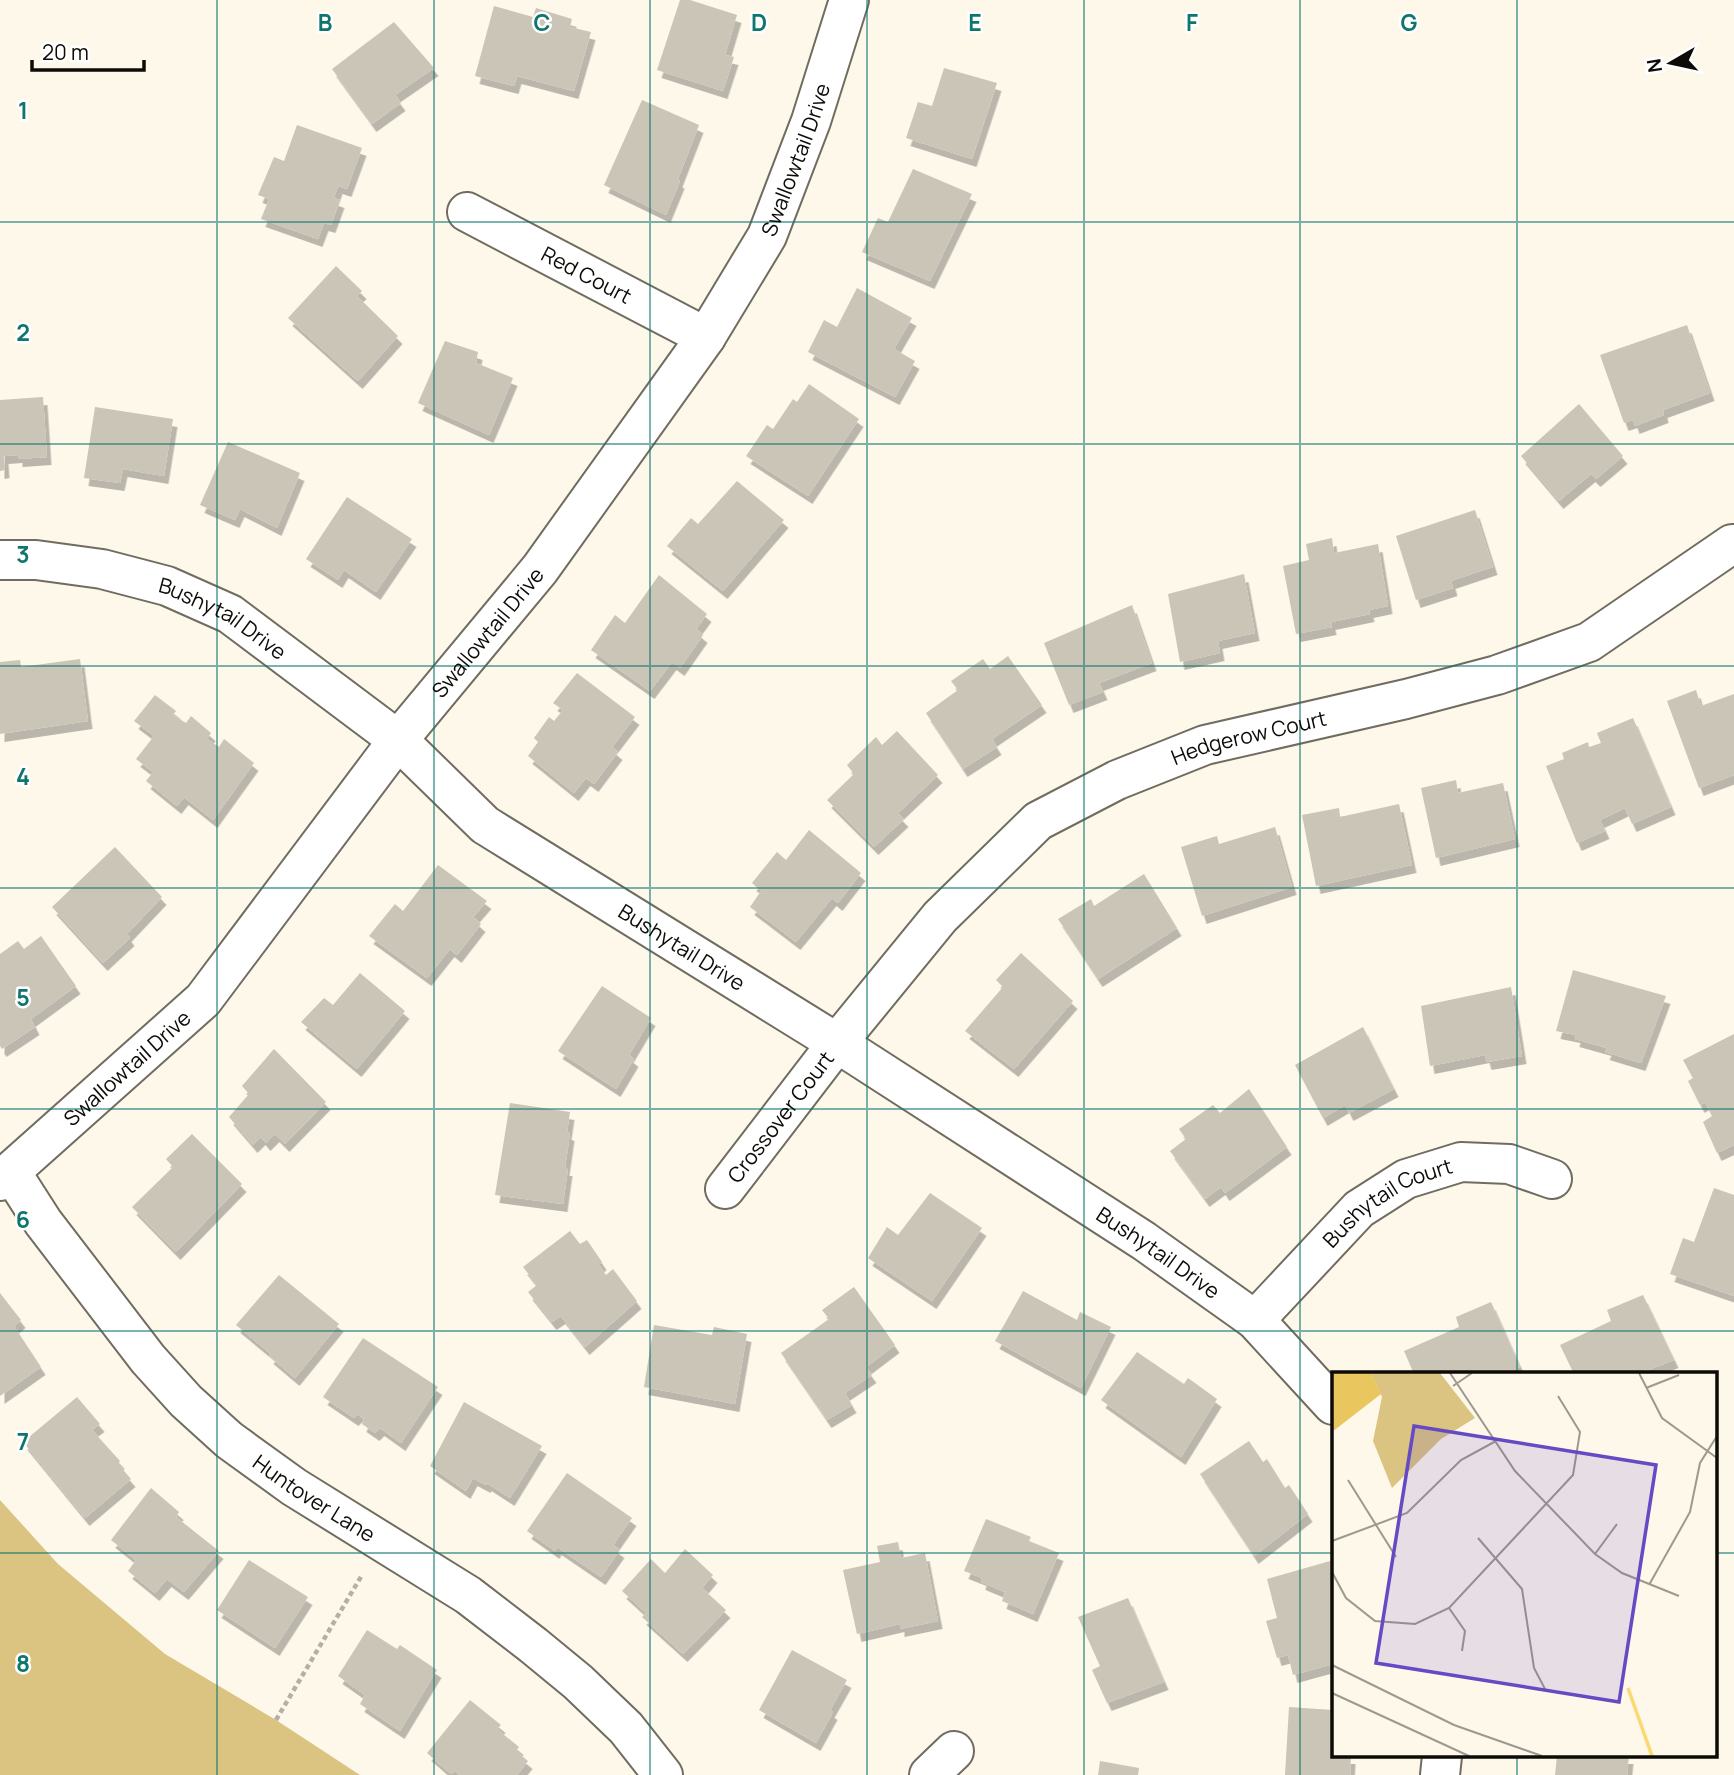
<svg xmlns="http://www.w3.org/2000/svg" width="1734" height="1775" viewBox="0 0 1734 1775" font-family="Manrope,sans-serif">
<defs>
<filter id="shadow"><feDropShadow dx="4.5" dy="8" stdDeviation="0" flood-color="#0004"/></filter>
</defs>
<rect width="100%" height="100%" fill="#fdf8ea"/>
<path fill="#dbc481" d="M0 1500 58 1564 165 1654 276 1720 360 1775H0Z"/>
<path fill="#cac5b7" filter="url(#shadow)" d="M680 0H690L737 15 725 55 734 57 723 91 657 70Z
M494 6 533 17 536 8 572 19 570 27 591 32 574 91 517 76 514 86 475 76Z
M394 22 434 68 395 95 401 103 372 124 332 69Z
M944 68 997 83 972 159 906 138 918 102 932 106Z
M642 100 699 125 678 179 680 181 666 215 604 185Z
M297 125 362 148 347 189 338 186 334 198 340 200 331 225 324 223 318 239 261 219 269 199 258 195 274 157 284 161Z
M913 169 972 194 930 281 862 252 878 218 888 222Z
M336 266 362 291 357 296 398 336 358 381 288 318Z
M857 288 912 318 894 349 915 361 895 397 808 352 824 320 837 327Z
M1687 325 1710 393 1663 410 1664 415 1635 426 1633 420 1624 423 1600 355Z
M445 341 478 352 476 363 513 378 489 435 418 403Z
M809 384 859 419 808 496 746 456 767 425 773 429 793 399 797 402Z
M43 397 47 457 18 459V455L4 456 5 470 0 471V400Z
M1579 404 1623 456 1596 479 1591 474 1559 501 1521 456Z
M95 407 173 419 164 476 123 469 120 483 84 478Z
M228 442 300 473 277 528 240 509 235 520 200 505Z
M737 481 784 520 723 591 667 546 691 518 698 524Z
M347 497 412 539 376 592 344 570 338 580 306 559Z
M1475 510 1493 567 1451 581 1453 588 1416 600 1396 536Z
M1332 538 1334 553 1378 544 1388 606 1369 610 1370 614 1331 622 1332 627 1296 634 1283 566 1309 560 1306 544Z
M1244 574 1255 633 1218 641 1220 653 1180 662 1168 594Z
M659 575 707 614 696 629 703 635 680 668 672 662 650 691 591 650 615 615 625 623Z
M1132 605 1152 663 1099 683 1103 692 1069 705 1044 643Z
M1008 656 1042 705 992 739 997 747 963 769 926 713 958 690 951 681 983 659 990 669Z
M80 659 88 721 0 734V662L20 660 21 667Z
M577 673 635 717 612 747 618 752 594 784 586 778 574 793 528 756 538 742 534 738 549 717 554 721 563 710 553 703Z
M1696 690 1701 706 1734 694V775L1699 788 1667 701Z
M155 695 176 711 173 715 186 723 191 716 211 733 207 739 219 747 224 739 254 763 213 820 184 797 177 806 146 781 153 772 136 759 154 736 134 721Z
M1633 718 1671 807 1632 824 1625 808 1600 820 1605 831 1577 843 1546 766 1564 759 1562 753 1588 742 1589 747 1601 743 1597 733Z
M897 731 938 775 898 813 904 819 874 847 827 800 854 774 847 765 876 737 882 745Z
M1456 780 1458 793 1503 783 1515 839 1436 858 1421 788Z
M1399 804 1412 865 1316 886 1302 815 1339 808 1340 817Z
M1275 827 1292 887 1202 916 1181 847 1217 836 1219 844Z
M809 830 861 873 838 903 832 898 796 942 750 907 761 891 752 883 777 852 786 860Z
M115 847 162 897 127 934 130 938 103 963 52 907Z
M438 865 487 901 473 917 481 924 457 955 450 949 427 978 369 936 395 904 403 911Z
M1144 874 1177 928 1098 979 1058 919 1091 899 1094 906Z
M41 936 76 986 31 1019 35 1027 2 1049 0 1046V954L18 941 24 949Z
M1021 953 1073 1001 1014 1069 965 1031 1003 987 996 980Z
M1573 970 1666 996 1641 1063 1605 1052 1607 1048 1575 1039 1576 1035 1556 1031Z
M360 973 405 1011 357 1069 301 1022 324 998 333 1005Z
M602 986 651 1018 629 1055 634 1059 616 1089 558 1051Z
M1511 987 1522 1056 1487 1062 1485 1055 1430 1066 1421 1006Z
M1363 1027 1394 1089 1349 1113 1345 1105 1323 1118 1295 1065Z
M1734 1034V1145L1717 1153 1703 1122 1712 1116 1705 1102 1700 1105 1688 1081 1693 1078 1683 1060Z
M274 1049 326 1102 285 1144 275 1134 266 1143 261 1137 253 1145 229 1117 249 1094 242 1086Z
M1249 1089 1287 1147 1225 1193 1221 1187 1205 1199 1170 1151 1186 1139 1179 1129 1213 1105 1220 1113Z
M510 1103 570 1112 567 1132 570 1133 565 1168H568L563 1204 495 1195Z
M192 1134 242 1184 176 1252 132 1207 173 1167 166 1159Z
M1714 1188 1734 1195V1296L1670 1274 1683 1238 1694 1242Z
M930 1193 982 1228 932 1301 868 1258 887 1227 898 1235Z
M570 1231 580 1244 587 1240 602 1262 599 1265 606 1275 613 1269 637 1301 585 1347 561 1316 552 1322 528 1292 537 1285 523 1267Z
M279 1275 339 1324 295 1378 269 1356 271 1354 236 1325Z
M854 1287 895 1345 866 1367 872 1375 845 1393 852 1405 827 1420 781 1353 829 1319 822 1310Z
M1023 1291 1077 1320 1080 1312 1111 1327 1081 1388 995 1341Z
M0 1293 21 1320 14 1326 41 1367 0 1396Z
M1643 1295 1674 1360 1638 1374H1574L1560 1345 1611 1321 1607 1310Z
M1491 1302 1520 1367 1504 1374H1414L1404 1351 1459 1327 1456 1317Z
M654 1325 712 1335 714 1327 747 1334 735 1404 644 1387Z
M363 1338 438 1387 401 1443 380 1428 375 1433 362 1424 364 1419 358 1414 354 1418 323 1397Z
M1137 1352 1184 1384 1188 1378 1217 1399 1181 1457 1101 1400Z
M77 1397 100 1424 92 1430 120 1461 118 1464 131 1479 85 1518 23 1442Z
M464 1402 542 1446 510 1498 487 1483 486 1485 473 1478 466 1491 430 1466Z
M1249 1441 1263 1462 1267 1459 1285 1488 1289 1485 1308 1514 1254 1556 1200 1474Z
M567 1473 632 1518 613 1545 620 1550 601 1577 557 1547 555 1551 527 1531Z
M151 1488 179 1512 176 1517 219 1551 184 1592 167 1579 155 1593 128 1571 136 1560 111 1540Z
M986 1519 1031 1537 1029 1541 1059 1553 1033 1614 1002 1601 1005 1592 981 1582 982 1578 964 1571Z
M898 1542 901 1558 925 1553 938 1621 900 1629V1624L857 1634 843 1570 880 1562 877 1546Z
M685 1549 713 1575 702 1588 726 1610 683 1654 642 1617 646 1613 622 1591 651 1559 665 1573Z
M249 1560 308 1597 275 1648 217 1610Z
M1330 1561 1333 1574V1664L1293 1675 1288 1655 1277 1658 1266 1621 1277 1618 1267 1579Z
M1128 1598 1164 1682 1107 1703 1092 1670 1100 1666 1078 1617Z
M367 1630 397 1649 400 1645 437 1670 400 1731 360 1704 365 1695 338 1676Z
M792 1650 847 1680 830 1710 833 1712 816 1743 759 1710Z
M470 1700 501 1725 497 1729 519 1747 516 1751 528 1761 517 1775H460L455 1771 451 1774 427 1753Z
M1289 1707 1333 1710V1756H1351L1350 1775H1285Z
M1557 1756H1629L1627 1775H1555Z
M1100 1761 1139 1768 1138 1775H1098Z"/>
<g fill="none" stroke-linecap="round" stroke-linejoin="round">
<defs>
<g id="minor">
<path id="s1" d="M467 212 706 337"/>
<path id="s2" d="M0 560H36L102 569 167 586 230 614 398 740 485 825 837 1043 1144 1241 1255 1320 1333 1405"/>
<path id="s3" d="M11 1172 43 1222 148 1359 186 1401 229 1440 294 1487 468 1595 533 1645 578 1682 626 1728 663 1775"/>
<path id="s4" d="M0 1181 203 1000 398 740 540 569 706 337 767 236 811 121 849 0"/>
<path id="s5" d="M725 1189 837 1043 940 917 1038 821 1117 780 1205 745 1406 699 1497 675 1589 642 1732 544"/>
<path id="s6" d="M1255 1320 1359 1209 1406 1179 1461 1162 1509 1164 1552 1179"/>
<path d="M929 1775 954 1751"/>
<path d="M1440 1775 1442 1756"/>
</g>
</defs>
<use href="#minor" stroke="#706c5f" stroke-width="42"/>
<path stroke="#b4b0a5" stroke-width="4.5" stroke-dasharray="5 3.5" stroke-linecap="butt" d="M276 1720 362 1575"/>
<use href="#minor" stroke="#fff" stroke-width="38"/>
</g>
<path fill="none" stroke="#0f766e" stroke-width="2" stroke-opacity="0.55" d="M217 0V1775M434 0V1775M650 0V1775M867 0V1775M1084 0V1775M1300 0V1775M1517 0V1374M0 222H1734M0 444H1734M0 666H1734M0 888H1734M0 1109H1734M0 1331H1734M0 1553H1333M1715 1553H1734M1517 1756V1775"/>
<g text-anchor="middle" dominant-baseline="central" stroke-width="5" stroke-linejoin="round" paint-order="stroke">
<g font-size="21" fill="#0d0b07" stroke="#fff">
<text stroke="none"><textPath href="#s4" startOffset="1304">Swallowtail Drive</textPath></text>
<text stroke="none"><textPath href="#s1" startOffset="135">Red Court</textPath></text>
<text stroke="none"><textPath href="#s2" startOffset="234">Bushytail Drive</textPath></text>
<text stroke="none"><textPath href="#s4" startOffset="737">Swallowtail Drive</textPath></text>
<text stroke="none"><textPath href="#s5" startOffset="712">Hedgerow Court</textPath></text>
<text stroke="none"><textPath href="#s2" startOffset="802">Bushytail Drive</textPath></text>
<text stroke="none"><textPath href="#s4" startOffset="170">Swallowtail Drive</textPath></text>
<text stroke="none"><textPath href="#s5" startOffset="91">Crossover Court</textPath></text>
<text stroke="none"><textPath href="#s6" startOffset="180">Bushytail Court</textPath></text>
<text stroke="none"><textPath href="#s2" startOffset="1368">Bushytail Drive</textPath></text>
<text stroke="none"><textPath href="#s3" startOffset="450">Huntover Lane</textPath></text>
</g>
</g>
<g transform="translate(1332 1372)">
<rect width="385" height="385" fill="#fdf8ea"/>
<path d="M39 1H108L143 46 109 67 60 116 41 69 50 25Z" fill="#dbc481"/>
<path d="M0 1H39L49 22 0 60Z" fill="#e9c65e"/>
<path fill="none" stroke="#fbd870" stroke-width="3.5" d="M296 316 320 384"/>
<path fill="none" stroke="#9d998f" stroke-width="2" d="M118 1 183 99 263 182 290 201 347 224M307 1 330 46 385 86M121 14 140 1M314 16 347 3M16 108 64 185M146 166 190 217 202 296 213 317M0 169 75 141 129 88 164 69M263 182 285 152M0 200 14 226 43 249 83 252 117 236 241 103 248 60 226 24M317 213 358 140 368 91 385 64M117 236 133 259 130 279M0 293 122 353 210 384M0 321 137 384"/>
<path fill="#644ac3" fill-opacity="0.15" stroke="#644ac3" stroke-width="3.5" d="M82 54 324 93 287 330 44 291Z"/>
<rect width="385" height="385" fill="none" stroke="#0d0b07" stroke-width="3.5"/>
</g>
<g font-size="23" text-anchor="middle" font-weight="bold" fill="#0f766e" stroke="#fff" stroke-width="5" stroke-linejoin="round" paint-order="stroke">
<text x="325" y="31">B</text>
<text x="542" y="31">C</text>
<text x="759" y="31">D</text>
<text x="975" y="31">E</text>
<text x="1192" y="31">F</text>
<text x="1409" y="31">G</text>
<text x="23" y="119">1</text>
<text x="23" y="341">2</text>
<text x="23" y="563">3</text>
<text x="23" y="785">4</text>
<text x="23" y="1006">5</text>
<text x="23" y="1228">6</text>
<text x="23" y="1450">7</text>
<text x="23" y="1672">8</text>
</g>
<g transform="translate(1671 63) rotate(261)" stroke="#ffffff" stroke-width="5" paint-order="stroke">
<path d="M0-5L12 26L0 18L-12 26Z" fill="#0d0b07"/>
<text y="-10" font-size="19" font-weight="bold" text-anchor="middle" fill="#0d0b07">N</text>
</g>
<path d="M32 60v10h112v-10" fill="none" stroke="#0d0b07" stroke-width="3.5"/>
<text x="42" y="60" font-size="21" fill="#0d0b07" stroke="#ffffff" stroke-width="5" paint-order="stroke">20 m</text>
</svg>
